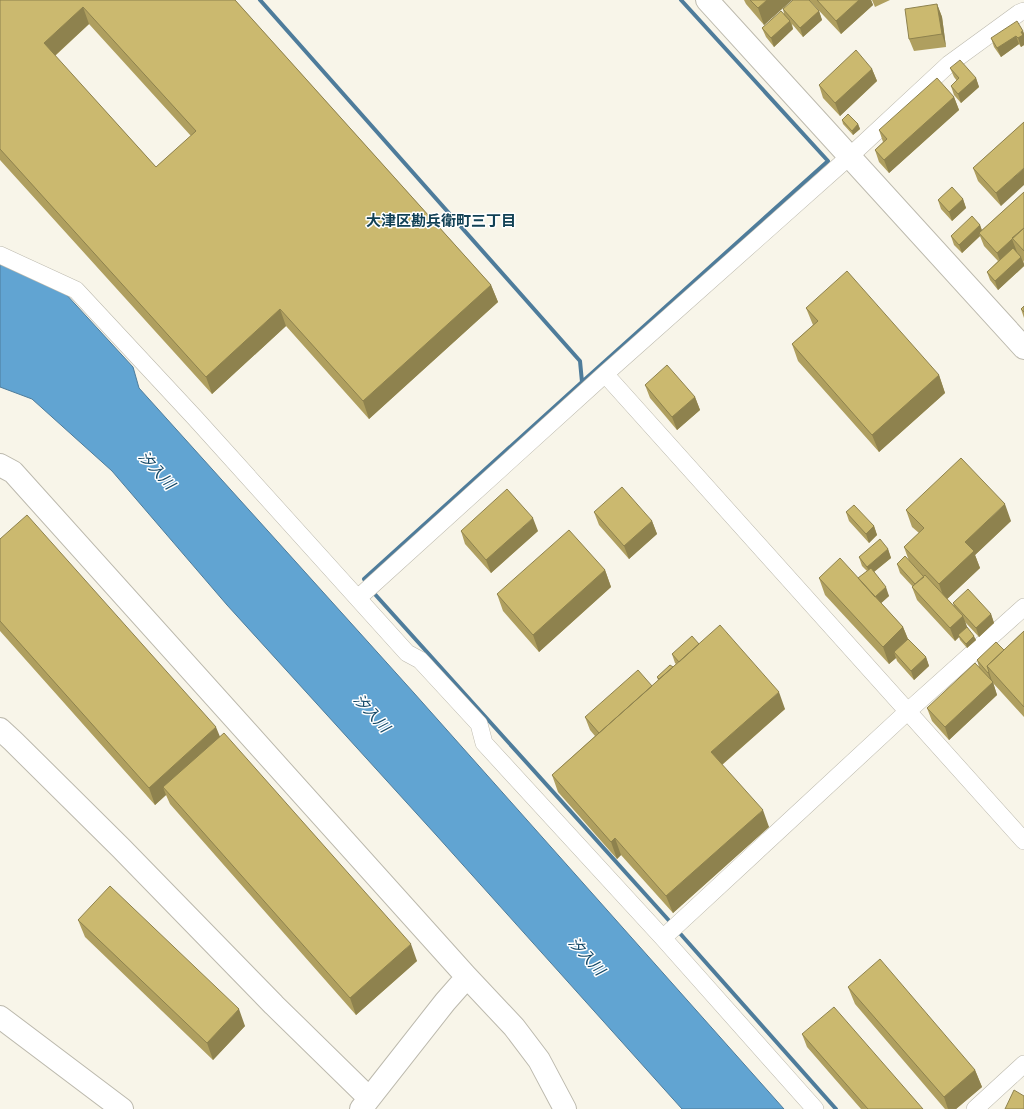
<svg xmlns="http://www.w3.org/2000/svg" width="1024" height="1109" viewBox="0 0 1024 1109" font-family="'Space Grotesk','Noto Sans JP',sans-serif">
<rect width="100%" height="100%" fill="#f8f5e9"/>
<path fill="#61a4d2" stroke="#4e7c9b" d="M0 263 64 292 133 367 139 388 414 693 784 1109H682L437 836 227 605 112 471 32 399 0 387Z"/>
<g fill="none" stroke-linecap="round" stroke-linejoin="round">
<path stroke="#4e7c9b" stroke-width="4" d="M260 0 580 361 582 382 364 579 367 584
M582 382 828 161 681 0
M372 591 673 925
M677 930 836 1109"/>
<defs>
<path id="street" d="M0 255 76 290 196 419 407 653 420 660 479 724 484 743 663 938 815 1109
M605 374 1024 841
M358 598 605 374 850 156 949 64 1019 13 1024 11
M663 938 908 711 1024 607
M975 1109 1024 1064"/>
<path id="secondary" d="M707 0 1024 348
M0 465 13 472 467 977 514 1027 539 1060 565 1109
M0 729 13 741 121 848 274 1005 369 1098
M0 1017 122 1109
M361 1109 445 1002 467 977"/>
</defs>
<use href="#street" stroke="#bcb9ad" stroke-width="18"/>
<use href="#secondary" stroke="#bcb9ad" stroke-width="24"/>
<use href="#street" stroke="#fff" stroke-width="17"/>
<use href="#secondary" stroke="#fff" stroke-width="22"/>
</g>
<path fill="#af9f5f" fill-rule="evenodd" d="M0 0H235L491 285 498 302 369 419 286 326 212 394 0 160ZM89 24 191 136 156 167 55 56Z
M744 0H792L764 25 746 4Z
M809 0H871L873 5 841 34Z
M872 0H890L875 7Z
M937 4 942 17 946 47 914 51 909 39Z
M783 9 819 11 822 20 803 37 792 24 793 29 774 47 766 37 762 28 784 14Z
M1023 31 1024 34V45L1021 47 1019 44 1001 57 994 47 991 38Z
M950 68 976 78 979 87 961 103 954 95 951 86 957 81 954 77Z
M872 69 877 81 840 116 823 98 819 85Z
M954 97 959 110 889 173 879 162 875 150 883 142 879 130Z
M842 120 858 124 860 129 853 135 843 124Z
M1024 122 1001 206 978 181 973 168Z
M1024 192V262L1023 260 1024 264V266L998 290 990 280 987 272 998 261 984 246 980 236 962 253 954 245 951 236 980 225 982 230Z
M963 199 966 208 952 221 941 209 938 200Z
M1024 306V318L1021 309Z
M806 308 939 375 945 393 879 452 798 361 792 344 813 325Z
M645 385 695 397 700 410 677 430 650 398Z
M906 510 1011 521 975 555 980 568 947 599 954 606 953 603 991 614 994 623 979 637 965 622 967 628 976 640 967 648 960 640 959 637 955 641 917 600 912 587H913L900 573 897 564 909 561 904 547 919 533 912 527Z
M594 512 652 521 657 534 629 559 599 525Z
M846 512 874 526 877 535 869 543 849 521Z
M461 531H538L491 573 465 544Z
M0 539 220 737 417 961 356 1015 170 804 166 795 155 805 0 631Z
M888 549 891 558 874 572 889 596 881 603 903 627 908 639 926 657 929 666 914 680 897 661 896 658 889 664 825 595 819 578 859 580 858 578 867 571 862 566 859 557Z
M605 570 611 587 539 652 503 611 497 594Z
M1024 631V717L993 683 997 695 949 740 932 721 927 708 979 667 977 660 1004 650Z
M699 644 785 709 722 765 769 827 673 913 621 855 617 859 558 792 552 775 595 736 590 730 585 717 652 686 658 680 657 677 673 667 676 664 675 663 672 654Z
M78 920 245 1026 213 1060 85 937Z
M848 987 975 1070 982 1087 956 1109H945L855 1004Z
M802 1034 923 1109H861L807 1047Z"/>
<path fill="#8e824e" d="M767 0H792L764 25 758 8Z
M859 0H871L873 5 841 34 836 21Z
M937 4 942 17 946 47 942 34Z
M83 7 89 24 50 60 44 43Z
M819 11 822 20 803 37 800 28Z
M790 21 793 29 774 47 771 38Z
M1023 31 1024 34V45L1021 47 1018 38 1021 32Z
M1016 36 1019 44 1001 57 997 48Z
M872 69 877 81 840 116 835 103Z
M976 78 979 87 961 103 958 94Z
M954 97 959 110 889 173 884 160Z
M858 124 860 129 853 135 852 131Z
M1024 168V185L1001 206 996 193Z
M963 199 966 208 952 221 949 212Z
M980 225 983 234 979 233 980 236 962 253 959 245Z
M1012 239 1017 252 1002 266 997 253Z
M1021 257 1024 264V266L998 290 995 281Z
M491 285 498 302 369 419 363 401Z
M280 309 286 326 212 394 206 377Z
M939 375 945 393 879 452 872 435Z
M695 397 700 410 677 430 672 417Z
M1005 504 1011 521 975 555 980 568 945 601 939 584 965 542Z
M533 518 538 531 491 573 486 560Z
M652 521 657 534 629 559 624 546Z
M874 526 877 535 869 543 866 534Z
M888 549 891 558 870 575 867 567Z
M605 570 611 587 539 652 533 635Z
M886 587 889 596 878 606 874 597Z
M991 614 994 623 979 637 976 628Z
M963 616 968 629 958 635 959 637 955 641 950 628Z
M903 627 910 644 894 652 896 658 889 664 883 647Z
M974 636 976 640 967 648 966 644Z
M926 657 929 666 914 680 911 671Z
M989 672 992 681H991L988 673Z
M993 682 997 695 949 740 945 727Z
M779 692 785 709 717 769 711 752Z
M216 727 223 744 163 787 166 795 155 805 149 788Z
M763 810 769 827 673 913 666 896Z
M615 838 621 855 617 859 611 842Z
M411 944 417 961 356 1015 350 998Z
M239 1009 245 1026 213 1060 207 1043Z
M975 1070 982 1087 956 1109H948L944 1097Z"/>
<path fill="#cbb96f" stroke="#8e824e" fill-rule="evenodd" d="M0 0H235L491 285 363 401 280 309 206 377 0 149ZM83 7 196 131 156 167 44 43Z
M750 0H767L758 8Z
M793 0H809L819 11 800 28 783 9Z
M817 0H859L836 21Z
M937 4 942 34 909 39 905 9Z
M781 11 790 21 771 38 762 28Z
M1017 21 1023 31 1021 32 1023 35 1018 38 1016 36 997 48 991 38Z
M856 50 872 69 835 103 819 85Z
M960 60 976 78 958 94 951 86 959 78 950 68Z
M937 78 954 97 884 160 875 150 887 139 879 130Z
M848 114 858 124 852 131 842 120Z
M1024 122V168L996 193 973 168Z
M952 187 963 199 949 212 938 200Z
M1024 192V228L997 253 979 233Z
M972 216 980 225 959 245 951 236Z
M1024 228V251L1012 238Z
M1013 248 1021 257 995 281 987 272Z
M847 271 939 375 872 435 792 344 818 321 806 308Z
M1024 306V312L1021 309Z
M667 365 695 397 672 417 645 385Z
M961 458 1005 504 965 542 974 551 939 584 904 547 924 528 906 510Z
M622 487 652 521 624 546 594 512Z
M507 489 533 518 486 560 461 531Z
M854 505 874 526 866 534 846 512Z
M27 515 216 727 149 788 0 621V539Z
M569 530 605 570 533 635 497 594Z
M880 539 888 549 867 567 859 557Z
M905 556 924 577 915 584 897 564Z
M840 558 903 627 883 647 819 578Z
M871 568 886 587 875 597 858 578Z
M925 575 963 616 950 628 912 587Z
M968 589 991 614 976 628 953 603Z
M720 625 779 692 711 752 763 810 666 896 615 838 611 842 552 775Z
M967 627 974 636 966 644 958 635Z
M1024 631V707L987 666Z
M692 636 699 644 679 662 672 654Z
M908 639 926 657 911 671 894 652Z
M996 642 1004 650 987 666 989 672 988 673 977 660Z
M975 663 993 682 945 727 927 708Z
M670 665 673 667 659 679 657 677Z
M638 670 652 686 599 733 585 717Z
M224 733 411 944 350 998 163 787Z
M110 886 239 1009 207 1043 78 920Z
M880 959 975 1070 944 1097 848 987Z
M834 1007 923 1109H868L802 1034Z
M1014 1090 1024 1096V1109H1005Z"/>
<g text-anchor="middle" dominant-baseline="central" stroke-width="3" stroke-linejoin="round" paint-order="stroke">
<g font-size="15" font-weight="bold" fill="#124155" stroke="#fff">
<text x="441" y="220">大津区勘兵衛町三丁目</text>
</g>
<g font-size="15" font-style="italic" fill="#144968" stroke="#fff">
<text transform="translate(157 470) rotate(48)">汐入川</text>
<text transform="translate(372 713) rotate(48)">汐入川</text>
<text transform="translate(587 956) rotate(48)">汐入川</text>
</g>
</g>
</svg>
